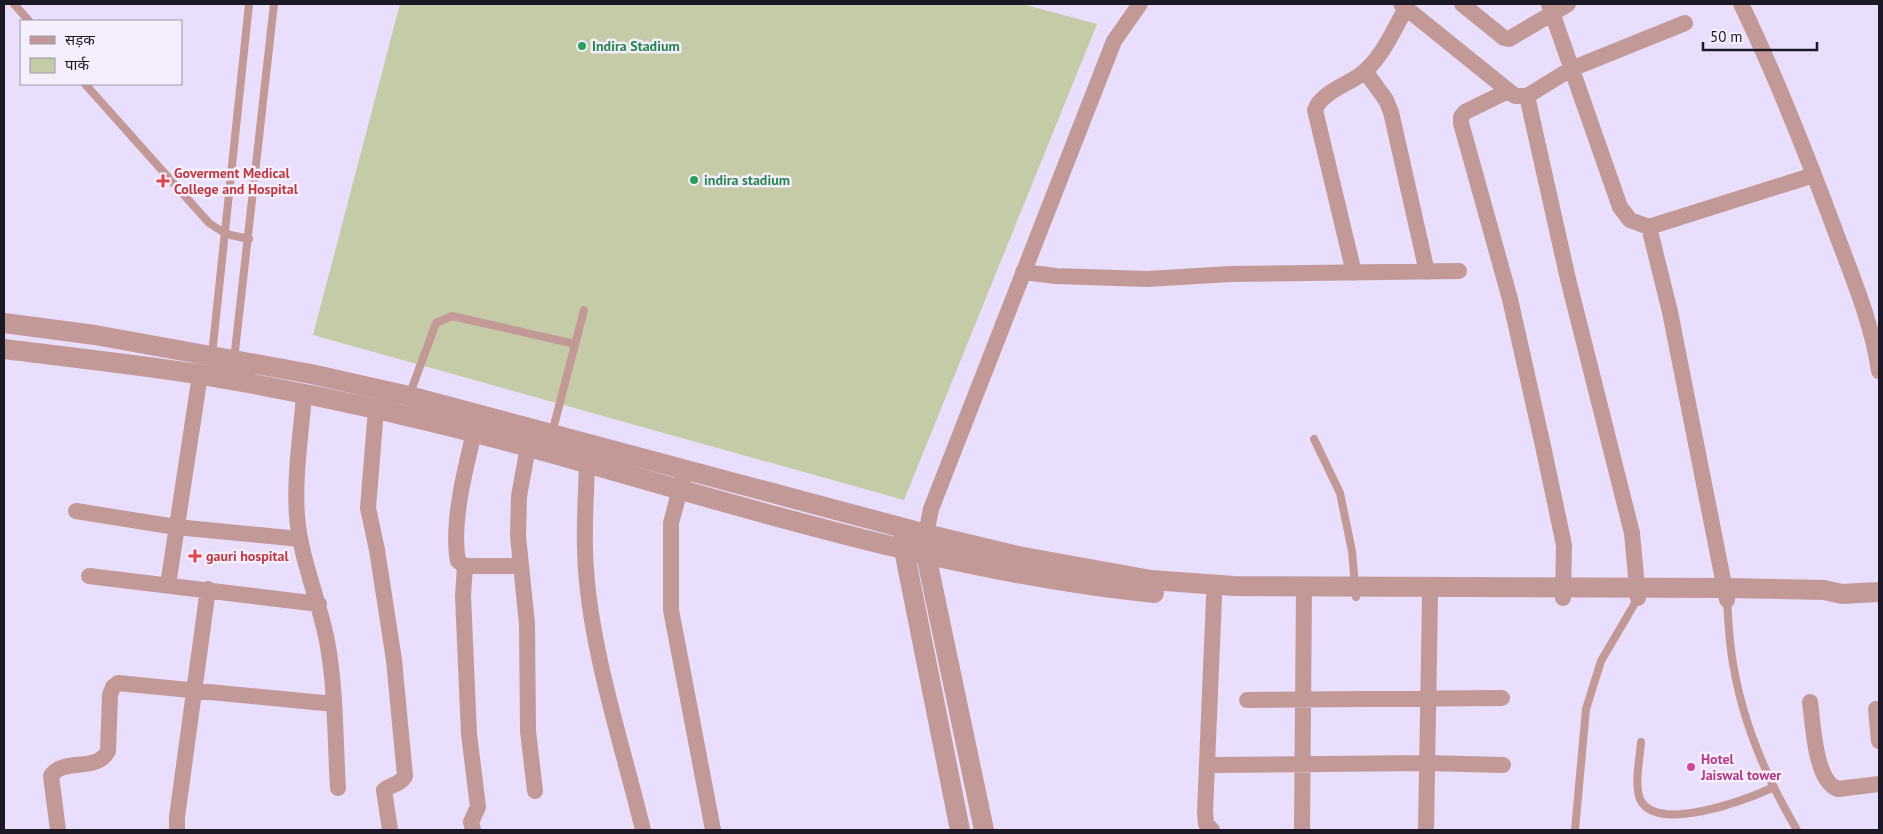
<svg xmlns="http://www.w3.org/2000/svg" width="1883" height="834" viewBox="0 0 1883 834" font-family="'PT Sans','Noto Sans Devanagari',sans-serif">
<rect width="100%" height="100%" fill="#e9defb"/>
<path fill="#c5cba6" d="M400 4H1022L1097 24 904 500 313 335Z"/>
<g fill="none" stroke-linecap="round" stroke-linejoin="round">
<path stroke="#c39997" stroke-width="8" d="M14 4 29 21
M85 84 209 223 226 234 249 239
M212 355 249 4
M234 360 274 4
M409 396 436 323 452 316 575 344
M552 433 584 310
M1314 439 1340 493 1352 551 1356 597
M1727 600C1728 617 1729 634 1731 650 1739 713 1765 776 1797 830
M1641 742C1640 758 1634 783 1640 799 1656 834 1746 800 1774 787
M1575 830 1586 709 1601 661 1638 598"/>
<path stroke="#c39997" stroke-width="16" d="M1401 4 1515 96H1527L1571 69 1685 23
M1462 4 1504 38 1509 39 1568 4
M1549 4 1620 207 1630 220 1649 227 1814 175
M1741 4C1777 78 1807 155 1836 233 1853 279 1872 323 1879 371
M1365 71 1386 100 1391 112 1427 272
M1508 91 1465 112 1461 117V123L1510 299 1543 446 1564 545 1563 598
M1527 96 1568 279 1632 533 1638 598
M1649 227 1670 312 1727 600
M1023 272 1056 276 1147 279 1231 274 1459 271
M1354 273 1315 110C1321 93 1346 85 1360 75 1382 59 1393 31 1406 8
M304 395C301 435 294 476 297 516 300 557 319 600 327 641 336 689 335 739 338 788
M376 409 368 508 377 550 394 660 405 776C400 785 391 784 384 790L390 830
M474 433C465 469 451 525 458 561L465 566H520
M528 447 519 496 518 536 527 624 528 731 535 791
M587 464C586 499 583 535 586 570 592 655 623 747 643 830
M683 478 671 523V610L713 830
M76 511 176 527 300 539
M926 534 931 509 1114 41 1140 4
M465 566 463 596 469 734 478 807 471 822 473 830
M89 576 319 604
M168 585 200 375
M1247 700 1502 698
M1810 702C1813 723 1815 782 1838 789L1879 784
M1876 709 1879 741
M1207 765 1427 763 1503 765
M58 830 51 776C63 757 97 773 108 751L110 695 113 687 118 683 334 704
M177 830V817L208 589
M1212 830 1206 824 1205 812 1214 597
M1302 830 1304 587
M1426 830 1430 597"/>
<path stroke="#c39997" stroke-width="20" d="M4 323 95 335 311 374 409 396 926 534 1018 556 1151 580 1234 586 1725 588 1824 590 1842 594 1879 592
M4 349C68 357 133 364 197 374 316 394 434 420 550 453 748 508 948 572 1154 593
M904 538V550L960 830
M926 543V555L984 830"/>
</g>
<g fill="#2e9e5b" stroke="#f4eefd" stroke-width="2">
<circle cx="582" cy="46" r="5"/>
<circle cx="694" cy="180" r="5"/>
</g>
<g fill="#e0444e" stroke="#f4eefd" stroke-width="2">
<path d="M160.5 173.5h5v5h5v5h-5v5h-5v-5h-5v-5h5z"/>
<path d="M192.5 548.5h5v5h5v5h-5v5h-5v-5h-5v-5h5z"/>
</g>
<circle fill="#d1479c" stroke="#f4eefd" stroke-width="2" cx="1691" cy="767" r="5"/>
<g text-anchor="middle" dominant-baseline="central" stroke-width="5" stroke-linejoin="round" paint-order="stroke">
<g font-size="14" font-weight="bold" fill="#27864d" stroke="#f4eefd" text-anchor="start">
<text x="592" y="46">Indira Stadium</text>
<text x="704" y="180">indira stadium</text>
</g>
<g font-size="14" font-weight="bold" fill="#be3a42" stroke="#f4eefd" text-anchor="start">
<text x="174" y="173">Goverment Medical<tspan x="174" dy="16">College and Hospital</tspan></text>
<text x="206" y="556">gauri hospital</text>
</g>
<g font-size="14" font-weight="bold" fill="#b23c85" stroke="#f4eefd" text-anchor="start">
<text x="1701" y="759">Hotel<tspan x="1701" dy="16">Jaiswal tower</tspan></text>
</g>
</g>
<rect width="1883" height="834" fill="none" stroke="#1d1825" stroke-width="10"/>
<rect x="20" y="20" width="162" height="65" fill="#f4eefd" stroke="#9e98a7"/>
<rect x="30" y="36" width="25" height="8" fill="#c39997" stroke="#9e98a7"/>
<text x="65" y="45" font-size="15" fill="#1d1825">सड़क</text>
<rect x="30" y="58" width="25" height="15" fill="#c5cba6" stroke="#9e98a7"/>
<text x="65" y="70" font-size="15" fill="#1d1825">पार्क</text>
<path d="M1703 42v8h114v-8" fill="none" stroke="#1d1825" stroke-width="2.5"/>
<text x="1710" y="42" font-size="15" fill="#1d1825" stroke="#f4eefd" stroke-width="4" paint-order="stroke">50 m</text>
</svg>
